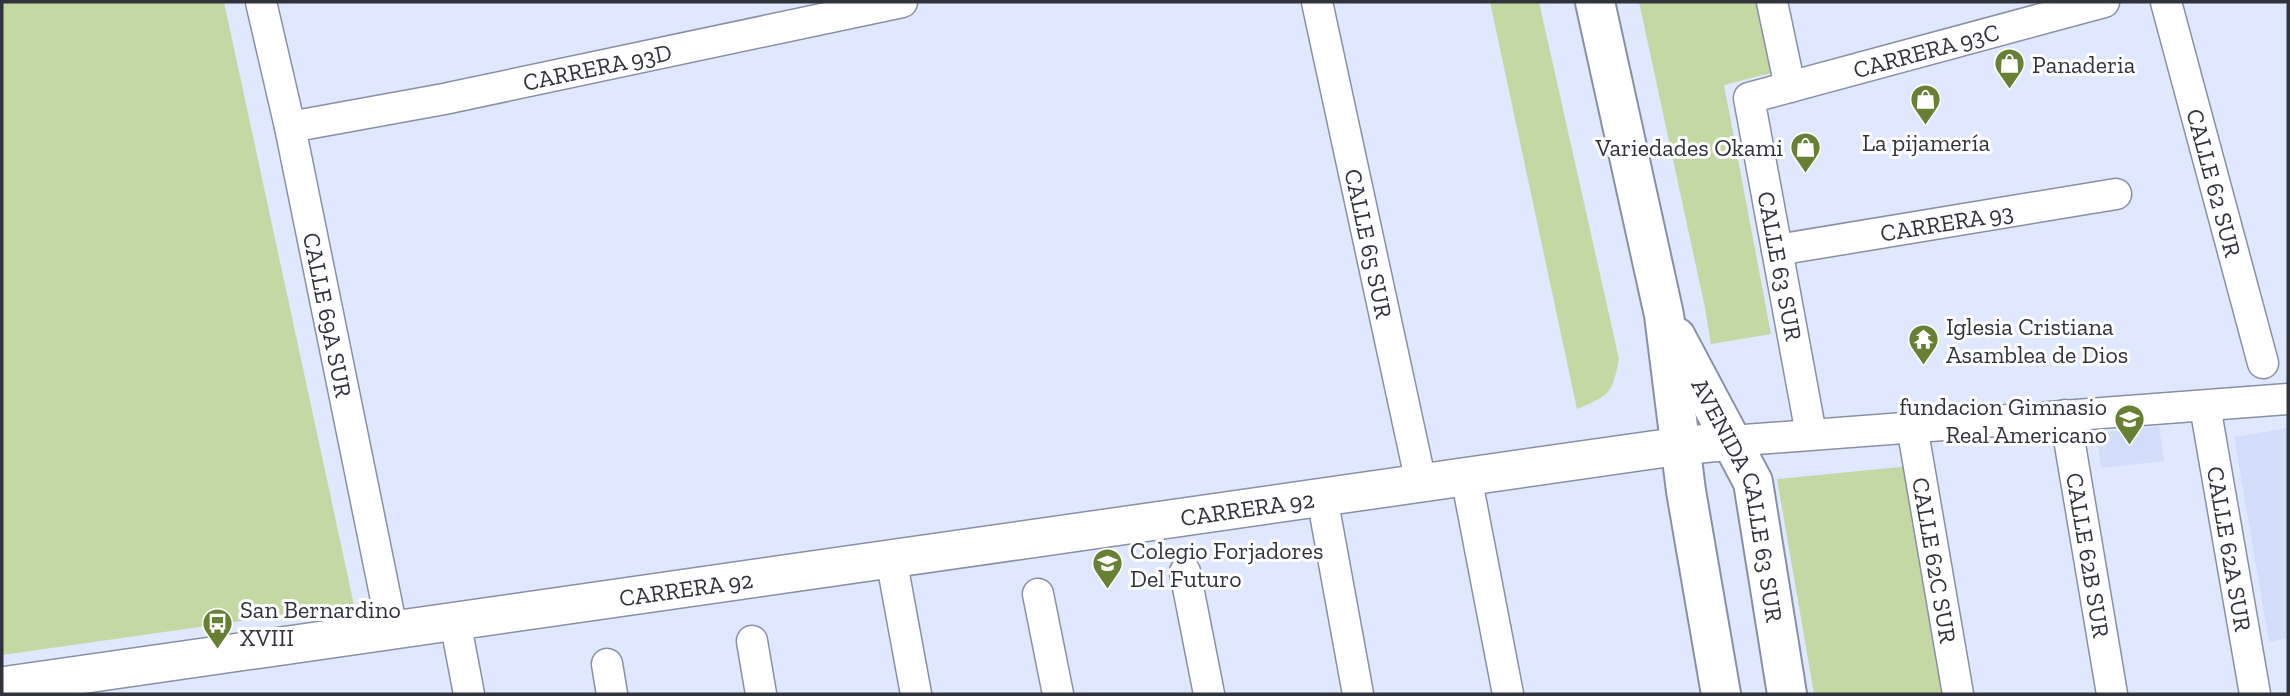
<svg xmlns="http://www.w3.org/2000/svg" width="2290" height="696" viewBox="0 0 2290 696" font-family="'Zilla Slab',serif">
<rect width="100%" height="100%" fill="#dfe8fe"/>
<path fill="#d2ddfa" d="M2159 426 2164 461 2101 468 2097 433Z
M2288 428V638L2269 642 2234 437Z"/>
<path fill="#c4d8a4" d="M2 2H224L354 605 2 655Z
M1490 2H1539L1619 359C1612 394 1610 395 1577 409Z
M1639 2H1760L1775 72 1724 85 1771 334 1711 344 1705 308Z
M1920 465 1958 694H1814L1777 479Z"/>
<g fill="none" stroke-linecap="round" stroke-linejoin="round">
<defs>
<g id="minor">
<path id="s1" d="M261 2 290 127 392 629"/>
<path id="s2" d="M1317 2 1421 483"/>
<path d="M1772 2 1790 87"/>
<path id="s3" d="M2166 2 2263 363"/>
<path id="s4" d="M290 127 444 99 902 2"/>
<path id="s5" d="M1777 250 2116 194"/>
<path id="s6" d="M2205 406 2255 694"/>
<path id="s7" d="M2065 415 2112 694"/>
<path id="s8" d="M1912 426 1958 694"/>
<path id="s9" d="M1811 434 1749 98 2104 2"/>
<path d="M1731 441 2288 399"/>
<path d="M1466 476 1508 694"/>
<path d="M1322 497 1358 694"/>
<path d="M891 558 916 694"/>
<path d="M1185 572 1209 694"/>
<path d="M1038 594 1058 694"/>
<path d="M455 621 469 694"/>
<path d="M752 641 761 694"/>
<path d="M607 664 612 694"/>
</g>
<g id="tertiary">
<path id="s10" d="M2 686 1680 446 1731 441"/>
</g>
<g id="secondary">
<path d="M1595 2 1664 315 1686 491 1721 694"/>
<path id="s11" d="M1676 337 1753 482 1787 694"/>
</g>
</defs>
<use href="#minor" stroke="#8890a4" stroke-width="33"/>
<use href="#tertiary" stroke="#8890a4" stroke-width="40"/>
<use href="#secondary" stroke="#8890a4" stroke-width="42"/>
<use href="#minor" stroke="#fff" stroke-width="30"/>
<use href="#tertiary" stroke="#fff" stroke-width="37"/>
<use href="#secondary" stroke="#fff" stroke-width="38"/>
</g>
<defs>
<symbol id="shop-pin" viewBox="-11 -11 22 30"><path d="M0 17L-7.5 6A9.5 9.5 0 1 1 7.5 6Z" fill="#678033" stroke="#fff"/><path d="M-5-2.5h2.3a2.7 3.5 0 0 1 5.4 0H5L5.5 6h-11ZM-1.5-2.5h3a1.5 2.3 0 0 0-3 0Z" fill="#fff"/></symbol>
<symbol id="temple-pin" viewBox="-11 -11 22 30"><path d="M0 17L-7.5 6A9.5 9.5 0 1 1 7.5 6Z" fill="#678033" stroke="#fff"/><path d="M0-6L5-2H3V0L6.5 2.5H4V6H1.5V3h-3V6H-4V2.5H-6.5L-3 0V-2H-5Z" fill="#fff"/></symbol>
<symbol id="school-pin" viewBox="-11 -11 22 30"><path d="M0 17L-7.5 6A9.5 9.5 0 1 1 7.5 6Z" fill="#678033" stroke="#fff"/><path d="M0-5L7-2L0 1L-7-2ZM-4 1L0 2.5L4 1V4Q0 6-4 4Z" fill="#fff"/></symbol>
<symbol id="bus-pin" viewBox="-11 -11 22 30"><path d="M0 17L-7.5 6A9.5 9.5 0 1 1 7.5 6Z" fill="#678033" stroke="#fff"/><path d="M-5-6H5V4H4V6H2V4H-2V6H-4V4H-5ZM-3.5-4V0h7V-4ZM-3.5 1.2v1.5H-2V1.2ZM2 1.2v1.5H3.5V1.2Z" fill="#fff"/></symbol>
</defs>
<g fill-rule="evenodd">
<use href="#shop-pin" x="1992" y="46" width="35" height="47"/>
<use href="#shop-pin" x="1908" y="82" width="35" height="47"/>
<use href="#shop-pin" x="1788" y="130" width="35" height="47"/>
<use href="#temple-pin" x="1906" y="322" width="35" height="47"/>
<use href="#school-pin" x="2112" y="402" width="35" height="47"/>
<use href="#school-pin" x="1090" y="546" width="35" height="47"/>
<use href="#bus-pin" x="200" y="606" width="35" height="47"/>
</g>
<g text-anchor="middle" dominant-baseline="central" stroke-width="6" stroke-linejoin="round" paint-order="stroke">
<g font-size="24" fill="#30333c" stroke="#fff">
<text stroke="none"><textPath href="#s9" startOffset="525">CARRERA 93C</textPath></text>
<text stroke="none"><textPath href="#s4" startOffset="313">CARRERA 93D</textPath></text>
<text stroke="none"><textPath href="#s3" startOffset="187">CALLE 62 SUR</textPath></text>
<text stroke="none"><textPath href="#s5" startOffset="172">CARRERA 93</textPath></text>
<text stroke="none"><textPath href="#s2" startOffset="247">CALLE 65 SUR</textPath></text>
<text transform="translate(1780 266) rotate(79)">CALLE 63 SUR</text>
<text stroke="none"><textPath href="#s1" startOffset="320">CALLE 69A SUR</textPath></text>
<text stroke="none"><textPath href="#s11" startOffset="177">AVENIDA CALLE 63 SUR</textPath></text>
<text stroke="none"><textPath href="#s10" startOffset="1258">CARRERA 92</textPath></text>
<text stroke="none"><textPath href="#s6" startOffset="145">CALLE 62A SUR</textPath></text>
<text stroke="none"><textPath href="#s7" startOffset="142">CALLE 62B SUR</textPath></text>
<text stroke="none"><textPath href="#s8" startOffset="136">CALLE 62C SUR</textPath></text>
<text stroke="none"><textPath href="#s10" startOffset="691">CARRERA 92</textPath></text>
</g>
<g font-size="24" fill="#30333c" stroke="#fff" text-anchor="start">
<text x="2032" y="64">Panaderia</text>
<text x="1926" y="142" text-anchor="middle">La pijamería</text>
<text x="1783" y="147" text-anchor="end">Variedades Okami</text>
<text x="1946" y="326">Iglesia Cristiana<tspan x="1946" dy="28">Asamblea de Dios</tspan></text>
<text x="2107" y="406" text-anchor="end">fundacion Gimnasio<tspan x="2107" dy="28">Real Americano</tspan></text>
<text x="1130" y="550">Colegio Forjadores<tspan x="1130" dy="28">Del Futuro</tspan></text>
<text x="240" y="609">San Bernardino<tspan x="240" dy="28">XVIII</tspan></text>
</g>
</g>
<rect width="2290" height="696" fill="none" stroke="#30333c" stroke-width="7"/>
</svg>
